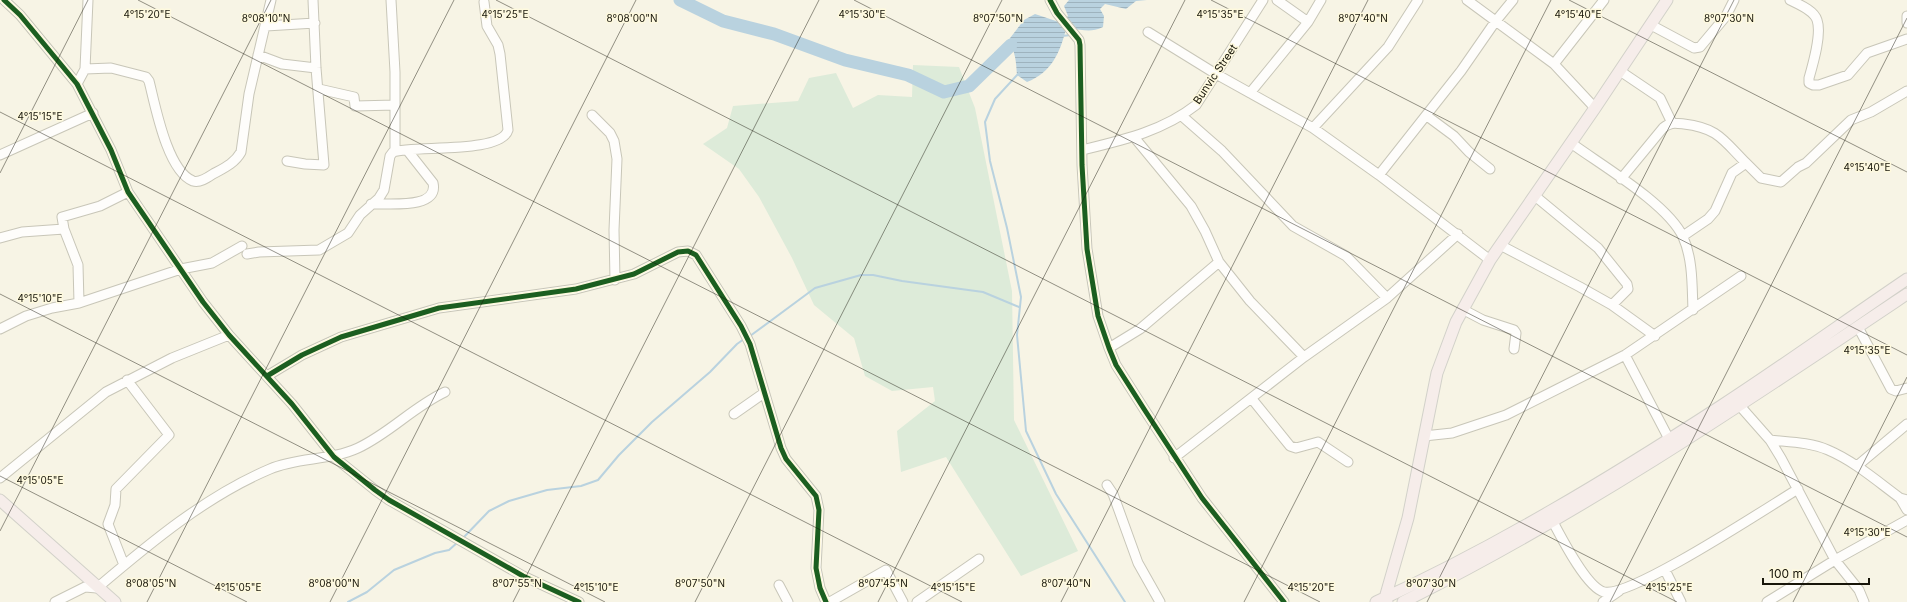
<svg xmlns="http://www.w3.org/2000/svg" width="1907" height="602" viewBox="0 0 1907 602" font-family="Inter,sans-serif">
<defs>
<pattern id="water-rules" width="6" height="5" patternUnits="userSpaceOnUse"><rect width="6" height="5" fill="#b9d2df"/><path d="M0 2.5h6" fill="none" stroke="#9eb3be"/></pattern>
</defs>
<rect width="100%" height="100%" fill="#f7f4e5"/>
<path fill="#ddebd9" d="M913 65 959 67 975 108 1012 291 1014 420 1078 551 1021 576 946 457 901 472 897 431 935 401 933 387 892 391 865 376 854 338 814 305 792 258 759 197 739 169 703 144 727 128 733 106 798 101 809 78 836 73 853 108 878 95 912 97Z"/>
<path fill="url(#water-rules)" d="M1069 0H1147L1136 1 1126 9 1105 4 1100 9 1104 16 1103 27C1088 34 1082 28 1066 29 1060 53 1051 73 1027 82L1017 75C1016 63 1016 49 1007 42L1024 20 1035 14 1059 22 1068 16 1064 6Z"/>
<g fill="none" stroke-linecap="round" stroke-linejoin="round">
<path stroke="#b9d2df" stroke-width="2" d="M1062 36 1071 35
M1019 73 995 99 985 122 990 161 1007 228 1021 297 1017 335 1026 431 1056 494 1125 602
M750 336 815 288 861 275H873L902 281 983 292 1019 307
M463 538 489 511 509 501 547 490 581 486 598 480 619 455 652 422 710 372 737 344 744 339
M348 602 367 592 394 570 435 553 449 550 458 542"/>
<path stroke="#b9d2df" stroke-width="13" d="M680 0 723 21 774 34 845 60 908 75 944 92 969 86 1011 45"/>
<defs>
<path id="minor" d="M4 0 20 15 77 84 111 150 128 192 203 302 229 335 292 404 334 457 375 490 389 500 523 576 579 602
M391 0 395 72V151
M1050 0 1057 13 1079 40 1080 45 1082 165 1087 249 1098 316 1109 348 1116 365 1144 409 1202 498 1284 602
M1277 0 1308 22
M1467 0 1554 64 1595 108
M1790 0C1798 4 1814 10 1817 20 1822 34 1813 64 1809 78V83L1813 85H1819L1848 75 1867 53 1907 39
M1907 16V23
M1651 25 1694 48 1700 47 1726 16 1734 0
M266 26 315 23
M1148 32 1216 74 1313 128 1379 175 1490 260
M258 55 282 64 316 68
M1554 64 1604 0
M85 69 111 68 146 77 149 81C155 104 167 171 193 181 200 183 207 178 213 174 224 168 235 163 241 152L249 94 271 0
M1620 71 1660 98 1672 123
M77 84 85 69 88 0
M319 89 354 97 355 106 395 105
M1250 93 1308 22 1321 0
M592 115 610 133 614 141 617 159 614 230 615 280
M1182 116 1222 151 1293 226 1346 256 1387 298
M1427 116 1454 136 1469 152 1490 169
M1313 128 1388 47 1418 0
M1134 137 1191 206 1205 231 1219 262 1250 301 1304 357
M1571 143C1601 165 1668 204 1683 237 1693 259 1692 287 1693 310
M1082 150C1123 140 1163 131 1196 105L1263 0
M0 155 93 113
M287 161 305 164 324 165 316 68 313 0
M1379 175 1461 71 1495 22 1513 0
M1621 179 1663 128C1670 122 1675 123 1684 124 1718 128 1723 140 1746 163
M1535 196 1598 248 1627 284 1628 289 1612 305
M371 204C388 203 439 210 433 183L407 150
M1683 236 1708 219 1715 211 1732 173 1746 163 1761 178 1781 182 1798 167 1806 163 1851 120 1871 112 1907 91
M0 238 22 232 64 229
M1500 245 1580 287 1612 305 1655 336
M247 254 259 252 319 250 348 233 360 215 379 198 384 190 390 156 393 152C415 145 501 154 508 130L500 54 498 45 487 26 484 2
M79 303 78 265 64 229 62 217 100 206 128 192
M1462 309 1483 320 1514 330 1516 333 1514 349
M1858 327 1891 389 1896 391 1907 388
M0 329 26 316 52 308 79 303 181 269 212 263 242 246
M1109 348 1140 329 1219 262
M1625 355 1669 439
M267 376 302 355 341 337 439 308 576 289 634 274 678 252 688 251 696 255 741 326 750 344 781 448 786 459 816 496 819 510 816 568 820 588 826 602
M1252 399 1290 446 1296 448 1318 442 1348 462
M1740 406 1770 440 1781 458 1835 560 1859 590 1864 602
M734 414 764 393
M1424 436 1452 433 1506 415 1625 355 1741 276
M1770 440C1788 442 1810 442 1828 450 1854 461 1877 481 1900 498L1907 500
M1174 458 1304 357 1387 298 1458 234
M1857 466 1907 424
M0 478 106 392 172 358 229 335
M1107 485 1113 494 1138 563 1160 602
M1900 498 1907 510
M1553 522C1561 537 1587 588 1604 592 1631 598 1768 507 1798 489
M124 565 108 524 115 505 116 489 169 435 127 380
M1665 570 1681 602
M779 585 788 602
M55 602 85 587 97 588C150 543 206 496 270 469 298 457 330 461 358 448 390 433 413 407 445 392
M830 602 886 570 903 602
M917 602 979 559
M1603 602 1619 591
M1767 602 1835 560 1907 520"/>
<path id="major" d="M0 500 115 602
M1376 602C1496 547 1610 478 1721 406 1784 365 1845 321 1907 279
M1387 602 1385 598 1408 518 1437 373 1456 322 1490 260 1595 108 1667 0
M1403 602C1580 514 1743 404 1907 294"/>
</defs>
<use href="#minor" stroke="#c8c6b8" stroke-width="11"/>
<use href="#major" stroke="#d2d1c9" stroke-width="13"/>
<use href="#minor" stroke="#fefdfb" stroke-width="9"/>
<use href="#major" stroke="#f6edea" stroke-width="11"/>
<defs>
<path id="cycleway" d="M4 0 20 15 77 84 111 150 128 192 203 302 229 335 292 404 334 457 375 490 389 500 523 576 579 602
M1050 0 1057 13 1079 40 1080 45 1082 165 1087 249 1098 316 1109 348 1116 365 1144 409 1202 498 1284 602
M267 376 302 355 341 337 439 308 576 289 634 274 678 252 688 251 696 255 741 326 750 344 781 448 786 459 816 496 819 510 816 568 820 588 826 602"/>
</defs>
<use href="#cycleway" stroke="#fef9de" stroke-width="8"/>
<use href="#cycleway" stroke="#1b5e20" stroke-width="5"/>
</g>
<path fill="none" stroke="#171509" stroke-width="1" stroke-opacity="0.45" d="M138 0 1320 602M496 0 1677 602M854 0 1907 537M1211 0 1907 355M1569 0 1907 172M0 112 962 602M0 173 88 0M0 294 605 602M0 476 247 602M0 531 271 0M147 602 454 0M330 602 636 0M513 602 819 0M695 602 1002 0M878 602 1185 0M1061 602 1368 0M1244 602 1551 0M1427 602 1734 0M1610 602 1907 18M1793 602 1907 377"/>
<g text-anchor="middle" dominant-baseline="central" stroke-width="3" stroke-linejoin="round" paint-order="stroke">
<g font-size="11" fill="#171509" stroke="#fef9de">
<text transform="translate(1215 74) rotate(-56)">Bunvic Street</text>
</g>
</g>
<g font-size="10" text-anchor="middle" fill="#171509" stroke="#fef9de" stroke-width="3" stroke-linejoin="round" paint-order="stroke">
<text x="147" y="18">4°15'20"E</text>
<text x="505" y="18">4°15'25"E</text>
<text x="862" y="18">4°15'30"E</text>
<text x="1220" y="18">4°15'35"E</text>
<text x="1578" y="18">4°15'40"E</text>
<text x="266" y="22">8°08'10"N</text>
<text x="632" y="22">8°08'00"N</text>
<text x="998" y="22">8°07'50"N</text>
<text x="1363" y="22">8°07'40"N</text>
<text x="1729" y="22">8°07'30"N</text>
<text x="40" y="120">4°15'15"E</text>
<text x="1867" y="171">4°15'40"E</text>
<text x="40" y="302">4°15'10"E</text>
<text x="1867" y="354">4°15'35"E</text>
<text x="40" y="484">4°15'05"E</text>
<text x="1867" y="536">4°15'30"E</text>
<text x="151" y="587">8°08'05"N</text>
<text x="334" y="587">8°08'00"N</text>
<text x="517" y="587">8°07'55"N</text>
<text x="700" y="587">8°07'50"N</text>
<text x="883" y="587">8°07'45"N</text>
<text x="1066" y="587">8°07'40"N</text>
<text x="1431" y="587">8°07'30"N</text>
<text x="238" y="591">4°15'05"E</text>
<text x="596" y="591">4°15'10"E</text>
<text x="953" y="591">4°15'15"E</text>
<text x="1311" y="591">4°15'20"E</text>
<text x="1669" y="591">4°15'25"E</text>
</g>
<path d="M1763 578v6h106v-6" fill="none" stroke="#171509" stroke-width="2"/>
<text x="1769" y="578" font-size="12" fill="#171509" stroke="#fef9de" stroke-width="3" paint-order="stroke">100 m</text>
</svg>
